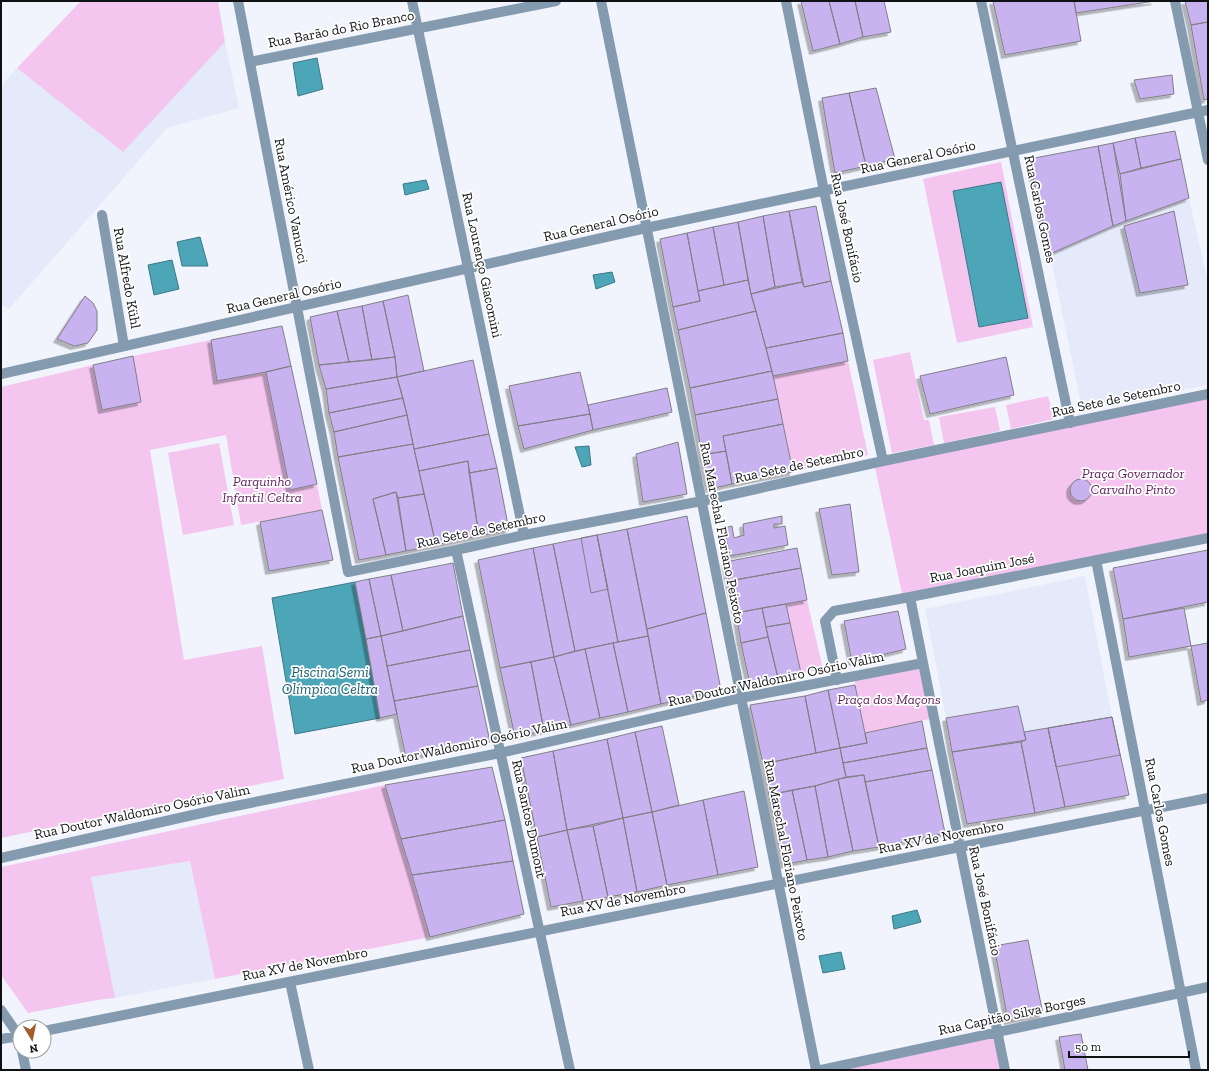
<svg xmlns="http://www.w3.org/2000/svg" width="1209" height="1071" viewBox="0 0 1209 1071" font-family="'Zilla Slab',serif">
<defs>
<filter id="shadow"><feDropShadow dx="-3.5" dy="3.5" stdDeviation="0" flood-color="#0004"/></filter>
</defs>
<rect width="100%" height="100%" fill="#f1f4fc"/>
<path fill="#e5eafa" d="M225 42 239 108 167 128 9 309 1 304V86L17 68 123 151Z
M1189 198 1208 283V385L1082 409 1050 254 1113 226Z
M1085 576 1112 717 1024 732 1018 706 946 718 925 609Z
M190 861 215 979 115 998 91 877Z"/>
<path fill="#f3c5ef" d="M81 1H218L225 42 123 152 17 68Z
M1001 162 1033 327 957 343 923 179Z
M211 340 217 381 266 372 290 490 317 484 322 510 241 525 226 435 150 450 184 660 262 646 284 779 1 838V387L93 365 102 410 141 402 133 356Z
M910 352 924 420H929L934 445 892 453 873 360Z
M848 361 868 455 793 472 773 376Z
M1208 394V538L903 598 874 463Z
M1048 396 1054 419 1011 429 1006 405Z
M995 407 1000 431 944 443 939 417Z
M219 443 234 525 183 535 168 453Z
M807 600 823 669 801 673 786 604Z
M923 663 934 718 865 733 854 677Z
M385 785 430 937 215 979 190 861 91 877 115 998 97 1000 28 1013 1 975V867Z
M998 1032 1005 1070H821Z"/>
<path fill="#4da5b8" stroke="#3b7987" d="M317 58 323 89 298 96 293 63Z
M426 180 429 189 405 195 403 184Z
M1001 182 1028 318 979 327 953 191Z
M200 237 208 266H182L177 242Z
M172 260 179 289 154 295 148 265Z
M612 272 615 282 596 289 593 275Z
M589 446 591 465 582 467 575 447Z
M355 582 380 718 295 734 272 598Z
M917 910 921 922 894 929 892 916Z
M841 952 845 969 823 973 819 956Z"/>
<path fill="#c8b3f0" stroke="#817f86" filter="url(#shadow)" d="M801 1H829L840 44 813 51Z
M829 1H855L863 37 840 44Z
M855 1H884L891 32 863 37Z
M993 1H1074L1081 41 1005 55Z
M1074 1H1155L1076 13Z
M1185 1H1208V22L1191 25Z
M1208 22V99L1204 100 1191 25Z
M1172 75 1174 94 1140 99 1134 80Z
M876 88 895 159 866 166 849 93Z
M849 93 866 166 835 173 822 98Z
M1175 131 1181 159 1141 168 1135 138Z
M1135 138 1141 168 1120 174 1113 143Z
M1113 143 1126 221 1113 226 1098 146Z
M1098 146 1113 226 1050 254 1029 159Z
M1181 159 1189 198 1126 221 1120 174Z
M816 206 831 281 804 287 789 211Z
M789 211 802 282 775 287 763 216Z
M1174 211 1188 285 1140 293 1124 226Z
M763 216 775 287 751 294 738 222Z
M738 222 748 280 724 285 713 227Z
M713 227 724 285 698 291 687 233Z
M687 233 700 301 673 307 660 239Z
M748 280 751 294 756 311 678 330 673 307 700 301 698 291Z
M831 281 843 333 766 348 751 294 802 282 804 287Z
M408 295 424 371 397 377 395 357 383 301Z
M85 296 93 303 97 311V330L88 343 74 346 57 339Z
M383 301 395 357 372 360 362 306Z
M362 306 372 360 349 362 337 311Z
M337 311 349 362 319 365 310 317Z
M756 311 772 371 690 388 678 330Z
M282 326 291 366 266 372 217 381 211 340Z
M843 333 848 361 773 376 766 348Z
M133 356 141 402 102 410 93 365Z
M395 357 397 377 326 389 319 365Z
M1006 357 1014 395 930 414 920 376Z
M473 360 489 434 414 449 407 415 397 377Z
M291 366 317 484 290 490 266 372Z
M772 371 778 399 695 415 690 388Z
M580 372 590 414 518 426 509 386Z
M397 377 403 398 329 413 326 389Z
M667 388 672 412 593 430 588 405Z
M403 398 407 415 334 432 329 413Z
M778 399 783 424 723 436 726 451 702 455 695 415Z
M590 414 593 430 524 449 518 426Z
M407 415 413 444 338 457 334 432Z
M783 424 793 472 732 484 723 436Z
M489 434 497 468 469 473 468 461 419 471 414 449Z
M678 442 687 494 643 502 636 454Z
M413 444 424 494 398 498 396 492 373 499 386 555 359 560 338 457Z
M726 451 732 484 709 489 702 455Z
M468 461 479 536 436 545 419 471Z
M497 468 509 530 479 536 469 473Z
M1070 490a11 11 0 1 1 22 0a11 11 0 1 1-22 0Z
M396 492 406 551 386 555 373 499Z
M424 494 436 545 406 551 398 498Z
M850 504 859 572 832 575 819 509Z
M322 510 333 560 269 571 260 522Z
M687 516 706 613 647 629 627 529Z
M782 516V524H774V528L785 526 788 545 730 556 724 528 732 526 734 538 744 535 743 524Z
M627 529 648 636 618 642 597 535Z
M597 535 618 642 575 651 553 544Z
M597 535 608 589 591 593 581 538Z
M553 544 575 651 554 657 533 548Z
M533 548 554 657 500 668 478 560Z
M797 548 801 568 729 581 725 562Z
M1208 550V602L1123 619 1113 568Z
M453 563 463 616 403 631 391 575Z
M801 568 807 600 736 613 729 581Z
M391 575 403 631 381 636 369 579Z
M369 579 381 636 366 639 355 582Z
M786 604 790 623 766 627 762 608Z
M762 608 768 637 741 643 736 613Z
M1184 608 1191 646 1129 657 1123 619Z
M898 611 906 649 852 662 844 621Z
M706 613 721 690 661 704 647 629Z
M463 616 470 650 387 666 381 636Z
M790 623 801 673 778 678 766 627Z
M381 636 397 714 380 718 366 639Z
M648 636 661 704 628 712 613 643Z
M768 637 778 678 750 684 741 643Z
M613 643 628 712 600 718 585 649Z
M1208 643V700L1201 702 1191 646Z
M585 649 600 718 571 725 554 657Z
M470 650 478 686 394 701 387 666Z
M554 657 571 725 544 731 531 662Z
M531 662 544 731 515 737 500 668Z
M855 685 867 743 840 748 828 690Z
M478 686 490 742 406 758 394 701Z
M828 690 840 748 816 753 805 696Z
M805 696 816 753 763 764 750 705Z
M1018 706 1026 740 952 752 946 718Z
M1112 717 1129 795 1065 807 1048 728Z
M1112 717 1120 755 1056 767 1048 728Z
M922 721 927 748 843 763 840 748 867 743 865 733Z
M662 726 679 805 652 812 635 732Z
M1048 728 1065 807 1035 813 1021 742 1026 740 1024 732Z
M635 732 652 812 623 818 607 739Z
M607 739 623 818 567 830 553 751Z
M1021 742 1035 813 967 824 952 752Z
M840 748 846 777 815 786 769 795 763 764Z
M927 748 932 770 865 782 864 775 846 777 843 763Z
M553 751 567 830 537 837 521 758Z
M492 767 505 820 401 839 385 785Z
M932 770 945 833 879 847 865 782Z
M864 775 879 847 853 851 838 779Z
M838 779 853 851 828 857 815 786Z
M815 786 828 857 807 860 792 790Z
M792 790 807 860 783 865 769 795Z
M744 791 758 867 718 875 703 800Z
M703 800 718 875 667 885 652 812Z
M652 812 667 885 637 892 623 818Z
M623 818 637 892 608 897 593 826Z
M505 820 513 861 412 875 401 839Z
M593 826 608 897 583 901 567 830Z
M567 830 583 901 551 907 537 837Z
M513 861 524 914 430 937 412 875Z
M1028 940 1043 1014 1008 1021 994 946Z
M1081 1034 1088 1070H1065L1059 1037Z"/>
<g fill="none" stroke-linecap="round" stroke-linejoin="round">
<path stroke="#849baf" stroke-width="10" d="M238 1 348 572 456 550 524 535 702 501 883 461 1208 394
M412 1 524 535
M601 1 816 1070
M786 1 824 191 883 461
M981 1 1070 423
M1175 1 1208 160
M250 62 556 1
M102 215 124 346
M1 374 646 228 1208 110
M456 550 570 1070
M1096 560 1196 1070
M910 597 934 718 1005 1070
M837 680 825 621 834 611 910 597 1208 538
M1 858 215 810 500 753 741 698 923 663
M290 982 309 1070
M1 1010 19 1036 20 1043
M44 1031 960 847 1208 798
M1 1039 20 1036
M22 1051 26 1070
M821 1070 1208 987"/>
</g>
<g text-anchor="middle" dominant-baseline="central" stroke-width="3.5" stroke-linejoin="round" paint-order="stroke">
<g font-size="14" fill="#101114" stroke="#fff">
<text transform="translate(341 29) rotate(-11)">Rua Barão do Rio Branco</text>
<text transform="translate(918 157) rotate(-12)">Rua General Osório</text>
<text transform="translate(291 201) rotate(79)">Rua Américo Vanucci</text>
<text transform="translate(1040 209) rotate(78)">Rua Carlos Gomes</text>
<text transform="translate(601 224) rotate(-13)">Rua General Osório</text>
<text transform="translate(847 228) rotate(78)">Rua José Bonifácio</text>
<text transform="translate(482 265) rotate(78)">Rua Lourenço Giacomini</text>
<text transform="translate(127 278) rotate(80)">Rua Alfredo Kühl</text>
<text transform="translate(284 296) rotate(-13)">Rua General Osório</text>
<text transform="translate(1116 399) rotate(-12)">Rua Sete de Setembro</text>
<text transform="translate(799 465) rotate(-12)">Rua Sete de Setembro</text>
<text transform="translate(481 530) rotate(-12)">Rua Sete de Setembro</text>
<text transform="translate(722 533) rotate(79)">Rua Marechal Floriano Peixoto</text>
<text transform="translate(982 568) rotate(-11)">Rua Joaquim José</text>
<text transform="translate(776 679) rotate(-12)">Rua Doutor Waldomiro Osório Valim</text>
<text transform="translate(459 746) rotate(-12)">Rua Doutor Waldomiro Osório Valim</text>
<text transform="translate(142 812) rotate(-12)">Rua Doutor Waldomiro Osório Valim</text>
<text transform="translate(1160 812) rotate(79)">Rua Carlos Gomes</text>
<text transform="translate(529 819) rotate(78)">Rua Santos Dumont</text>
<text transform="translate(941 837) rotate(-11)">Rua XV de Novembro</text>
<text transform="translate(786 850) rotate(79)">Rua Marechal Floriano Peixoto</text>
<text transform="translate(623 900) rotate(-11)">Rua XV de Novembro</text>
<text transform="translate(985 901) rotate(78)">Rua José Bonifácio</text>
<text transform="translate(305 964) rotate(-11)">Rua XV de Novembro</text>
<text transform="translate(1012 1015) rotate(-12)">Rua Capitão Silva Borges</text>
</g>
<g font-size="14" font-style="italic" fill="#5b1f5a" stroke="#fff">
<text x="1133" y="473">Praça Governador<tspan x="1133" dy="16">Carvalho Pinto</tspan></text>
<text x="262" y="481">Parquinho<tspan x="262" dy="16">Infantil Celtra</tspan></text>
<text x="889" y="699">Praça dos Maçons</text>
</g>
<g font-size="15" font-style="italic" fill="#1b6170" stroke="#fff">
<text x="330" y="672">Piscina Semi<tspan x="330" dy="17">Olímpica Celtra</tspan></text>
</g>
</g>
<rect width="1209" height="1071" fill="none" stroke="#101114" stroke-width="4"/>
<g transform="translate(32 1039) rotate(170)"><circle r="19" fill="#ffffff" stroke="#9fa0a1"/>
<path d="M0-3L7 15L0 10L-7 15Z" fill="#a15e2c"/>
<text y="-6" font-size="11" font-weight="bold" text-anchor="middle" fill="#101114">N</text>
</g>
<path d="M1069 1051v6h120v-6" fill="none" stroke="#101114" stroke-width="2"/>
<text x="1075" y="1051" font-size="12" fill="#101114" stroke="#ffffff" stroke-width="3" paint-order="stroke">50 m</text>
</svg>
